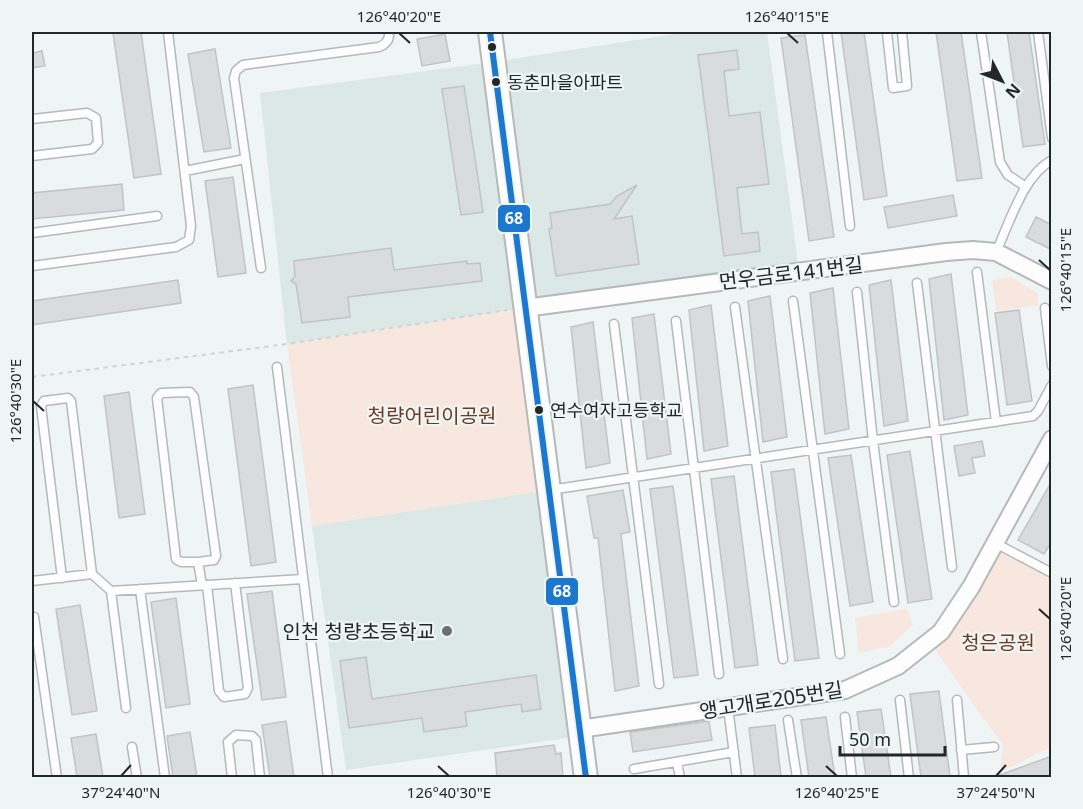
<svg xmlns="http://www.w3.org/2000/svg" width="1083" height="809" viewBox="0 0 1083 809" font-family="'Noto Sans','Noto Sans KR',sans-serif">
<rect width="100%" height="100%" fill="#eff4f4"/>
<path fill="#dbe8e6" d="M688 32H767L799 271 525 308 287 344 260 93 494 62Z
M549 490 581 736 346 770 312 526Z"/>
<path fill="#f8e7df" d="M1011 277 1037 293 1038 305 996 311 992 280Z
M525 308 549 490 312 526 287 344Z
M995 543 1051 573V747L1000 772 1003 744 980 714 929 641Z
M907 609 913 625 890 646 859 653 855 618Z"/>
<path fill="#d8dcdc" stroke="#c0c4c4" stroke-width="1.5" d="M120 32H141L161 174 134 178 113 33Z
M841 32H864L887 196 864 200Z
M936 32H961L982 178 957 181Z
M1007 32H1029L1045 144 1023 147Z
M445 34 450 61 422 66 417 39Z
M805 35 834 237 809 241 781 38Z
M215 49 231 148 204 152 188 54Z
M737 50 739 69 724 71 729 116 760 112 769 184 737 188 742 234 758 232 760 251 724 256 698 55Z
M42 51 45 66 32 68V53Z
M464 86 483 212 461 215 442 89Z
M233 177 246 273 218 277 205 181Z
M122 184 124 210 32 219V193Z
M637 185 614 219 632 216 639 264 556 276 549 229 552 228 550 213 610 204 617 196Z
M953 195 957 216 888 228 884 207Z
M1036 217 1052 225V250L1026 237Z
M391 248 394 270 467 261V264L480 263 482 281 348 297 350 317 302 323 296 284 291 281 295 276 294 261Z
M951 274 968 415 944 420 929 279Z
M178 280 181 303 32 325V301Z
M891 280 908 421 884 426 869 285Z
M833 288 849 429 825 434 810 293Z
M770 296 787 437 763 442 748 301Z
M711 305 728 446 704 451 689 310Z
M1019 310 1032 401 1007 405 995 313Z
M654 314 671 454 647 459 632 318Z
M593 322 610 463 586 468 571 327Z
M253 385 276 562 251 566 228 389Z
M129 392 145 514 119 518 104 396Z
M982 441 985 456 972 458 975 473 959 476 954 446Z
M910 451 932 599 908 603 887 455Z
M851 455 873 602 850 606 828 458Z
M794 469 819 658 795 661 771 472Z
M734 476 758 665 735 668 711 479Z
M1052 481V541L1044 554 1018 540Z
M673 486 698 675 674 678 650 489Z
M623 490 630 532 621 534 639 686 615 691 598 538H594L587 496Z
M272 591 286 697 262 700 247 594Z
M176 598 190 704 166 708 151 602Z
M80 605 97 711 72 715 56 609Z
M366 657 372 699 536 675 541 709 522 712 521 704 465 712 467 726 424 732 422 718 349 728 340 661Z
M939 691 950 777H921L910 694Z
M881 709 891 777H866L857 712Z
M826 717 835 777H809L801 720Z
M286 721 294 777H270L262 725Z
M709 721 712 740 633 752 630 732Z
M775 725 781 777H755L749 728Z
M190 732 197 777H173L167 736Z
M96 734 103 777H77L71 738Z
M554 745 556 754 561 753 563 777H497L495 753Z
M1052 756V777H997V776Z"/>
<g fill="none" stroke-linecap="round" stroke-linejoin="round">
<defs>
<path id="lane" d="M827 32 850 226
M887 32 893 88 907 86 902 32
M981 32 1000 162 1008 175 1026 187
M1038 32 1052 138
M32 119 87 113 96 118 98 143 92 149 32 156
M185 171 245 159
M32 233 157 216
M996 252C1010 222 1023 176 1052 160
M32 266 176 247 189 240 191 226 168 32
M261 268 234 78 236 71 243 65 379 47C386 44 390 39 389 32
M977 272 996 422
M917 283 952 567
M857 292 873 441 894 602
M793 301 840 654
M735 307 783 659
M1045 308 1052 366
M676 321 719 674
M614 324 659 684
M277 367 328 778
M550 490 1033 416 1038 411 1052 385
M995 543 1052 573
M198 562H181L176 559 157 398 161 393 190 392 194 397 216 556 214 560 198 562 202 585
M62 578 41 406 44 401 68 398 71 401 92 574
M32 581 92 574 111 591 303 579
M207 585 219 691 224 697 245 694 248 688 235 583
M140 589 165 778
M111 591 126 708
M34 617 57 778
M900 700 909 778
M957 700 964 778
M728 707 737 778
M845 717 852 778
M788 720 797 778
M132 747 137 778
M961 750 994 747
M677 762 680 778
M634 769 734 752
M232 778 228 742 236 735 252 736 256 740 260 778"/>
<path id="street" d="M525 308 946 252 973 250 996 252 1052 281
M580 729 845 690 898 666 941 632 971 587 1052 439"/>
<path id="secondary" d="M490 32 586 778"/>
</defs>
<use href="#lane" stroke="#b5b9b9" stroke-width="11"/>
<use href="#street" stroke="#b5b9b9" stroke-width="20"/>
<use href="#secondary" stroke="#b5b9b9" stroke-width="26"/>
<path stroke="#d2d4d4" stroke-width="2" stroke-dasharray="4.5 4.5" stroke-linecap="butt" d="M32 377 287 344 507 310"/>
<use href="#lane" stroke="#fdfdfd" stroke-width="8"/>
<use href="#street" stroke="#fdfdfd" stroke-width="16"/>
<use href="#secondary" stroke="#fdfdfd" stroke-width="22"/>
<defs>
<path id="bus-1" d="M490 32 586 778"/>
</defs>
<use href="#bus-1" stroke="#edf6f5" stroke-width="10"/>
<use href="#bus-1" stroke="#1c78cf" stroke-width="6"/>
</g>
<path fill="none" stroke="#242727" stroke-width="2" d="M399 33 410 43M787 33 798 43M1039 260 1050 270M33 401 44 411M1039 609 1050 619M438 766 449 776M826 766 837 776M121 776 131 765M996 776 1006 765"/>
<g fill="#242727" stroke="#edf6f5" stroke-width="2">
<circle cx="492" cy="47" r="5"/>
<circle cx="496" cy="82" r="5"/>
<circle cx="539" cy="410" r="5"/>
</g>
<circle fill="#6b6f6f" stroke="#edf6f5" stroke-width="2" cx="447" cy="631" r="6"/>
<g text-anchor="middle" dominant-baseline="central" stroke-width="4.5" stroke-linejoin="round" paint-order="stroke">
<g font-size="18" fill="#242727" stroke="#edf6f5" text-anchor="start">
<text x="507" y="82">동춘마을아파트</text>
<text x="550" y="410">연수여자고등학교</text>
</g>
<g font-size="20" fill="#242727" stroke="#edf6f5">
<text transform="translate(791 273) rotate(-7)">먼우금로141번길</text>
<text transform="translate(771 700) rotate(-9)">앵고개로205번길</text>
</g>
<g font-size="20" fill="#73371c" stroke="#edf6f5">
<text x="432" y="415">청량어린이공원</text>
<text x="998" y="642">청은공원</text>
</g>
<g font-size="20" fill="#242727" stroke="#edf6f5" text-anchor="end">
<text x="435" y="631">인천 청량초등학교</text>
</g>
</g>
<g stroke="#edf6f5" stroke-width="2">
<rect x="497" y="204" width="34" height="29" rx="6" fill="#1c78cf"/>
<rect x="545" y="577" width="34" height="29" rx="6" fill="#1c78cf"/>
</g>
<g font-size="16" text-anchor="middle" font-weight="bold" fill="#fff">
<text x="514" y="224">68</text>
<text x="562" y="597">68</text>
</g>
<rect width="1083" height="809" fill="none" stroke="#edf6f5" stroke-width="66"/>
<g transform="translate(1002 81) rotate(132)" stroke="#edf6f5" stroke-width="4.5" paint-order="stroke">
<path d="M0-4.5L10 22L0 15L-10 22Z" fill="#242727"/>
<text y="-9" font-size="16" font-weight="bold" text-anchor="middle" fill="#242727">N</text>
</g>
<path d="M840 746v9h105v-9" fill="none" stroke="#242727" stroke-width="3"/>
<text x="849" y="746" font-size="18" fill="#242727" stroke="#edf6f5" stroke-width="4.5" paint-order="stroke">50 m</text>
<rect x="33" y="33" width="1017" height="743" fill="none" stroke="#242727" stroke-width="2"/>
<g font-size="15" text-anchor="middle" fill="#242727">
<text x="399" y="22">126°40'20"E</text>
<text x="787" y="22">126°40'15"E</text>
<text transform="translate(1066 270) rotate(-90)" y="5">126°40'15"E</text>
<text transform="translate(16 401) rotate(-90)" y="5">126°40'30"E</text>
<text transform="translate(1066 619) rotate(-90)" y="5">126°40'20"E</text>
<text x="121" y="798">37°24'40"N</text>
<text x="449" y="798">126°40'30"E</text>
<text x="837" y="798">126°40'25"E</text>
<text x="996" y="798">37°24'50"N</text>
</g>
</svg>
